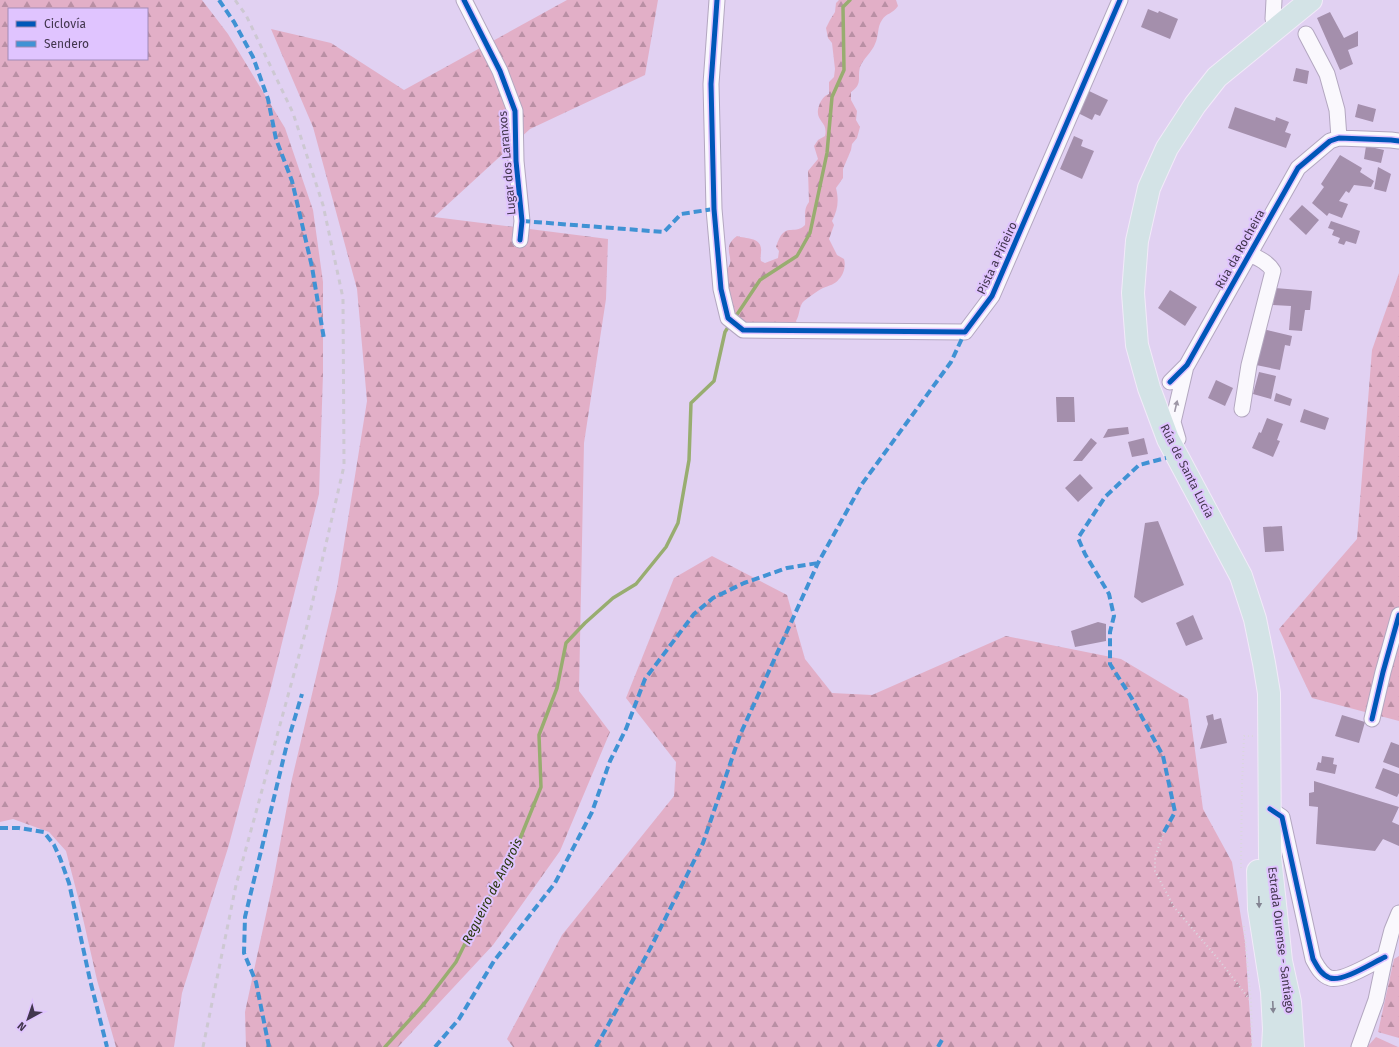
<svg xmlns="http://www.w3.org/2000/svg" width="1399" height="1047" viewBox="0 0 1399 1047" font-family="'Fira Sans',sans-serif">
<defs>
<pattern id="forest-firs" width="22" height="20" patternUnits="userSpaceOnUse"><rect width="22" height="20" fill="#e2afc7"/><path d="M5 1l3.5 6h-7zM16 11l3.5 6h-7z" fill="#b98fa4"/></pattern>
</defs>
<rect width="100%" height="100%" fill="#e1d1f2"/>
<path fill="#e2afc7" d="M1376 1037 1398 1047H1367Z"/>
<path fill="url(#forest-firs)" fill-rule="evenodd" d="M0 0H202L228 34 285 128 313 210 323 282V374L319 494 271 687 228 848 182 993 174 1047H116L97 980 79 901 66 851 49 832 13 819 0 822ZM9 9H147V59H9Z
M567 0H658L645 75 530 129 434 217 608 239 606 299 584 443 579 691 610 732 560 851 493 945 398 1047H246L245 1012 273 882 292 779 337 588 367 401 357 289 313 127 271 29 331 43 404 90Z
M839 0H896L898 6C893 14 886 13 882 20 877 27 879 36 875 44 872 52 863 59 860 67 857 78 863 84 851 92V100L857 111 856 120 860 127 857 138 852 144 851 150 843 169V178L836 188C839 200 838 210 832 221L834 225 829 239 837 255 844 259C846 265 844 274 839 279 836 284 828 286 823 288 817 291 809 297 804 301 799 305 800 315 796 321L798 327H751L730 316 724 272C740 259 718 250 737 236 746 239 763 237 761 252 761 256 760 257 761 261L765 263 778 258 779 251 776 247C785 219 793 237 805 225 806 216 803 210 809 202L808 171 818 159 814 146 818 140 825 136C829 120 812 122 820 103 823 98 824 96 829 94V82L834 77 835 69 832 43 828 38 826 28 830 20 835 12 836 3Z
M1399 273V721L1312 698 1279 629 1357 539 1372 350Z
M712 556 787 595 805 659 832 693 872 695 1006 636 1121 659 1188 699 1203 809 1232 862 1245 942 1252 1047H513L507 1039 562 935 674 796 676 762 626 698 674 578Z
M1399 956V1038L1378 1032 1394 959Z"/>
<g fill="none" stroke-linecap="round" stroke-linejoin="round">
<path stroke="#98ad70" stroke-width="3.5" d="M734 319 760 280 797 256 810 233 827 153 832 97 844 70 843 7 850 0
M385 1047 424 1004 456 962 479 915 513 856 541 787 539 735 557 688 566 643 585 623 613 598 636 584 666 547 678 523 689 460 691 403 714 381 725 332 730 324"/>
</g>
<path fill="#a48fac" d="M1148 9 1158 13 1159 11 1178 19 1170 39 1141 27Z
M1330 12 1344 38 1358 31V46L1348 50 1353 64 1340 70 1317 18Z
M1296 68 1309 71 1307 84 1293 81Z
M1089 91 1108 100 1100 116 1095 114 1092 120 1078 113Z
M1358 104 1376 109 1373 122 1355 117Z
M1235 107 1275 121 1276 117 1289 122 1285 132 1291 134 1286 148 1228 128Z
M1074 136 1083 140 1081 146 1094 151 1082 179 1060 169Z
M1366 146 1384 150 1381 163 1364 159Z
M1340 155 1362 168 1360 172 1374 181 1371 187 1354 185 1349 193 1346 191 1339 201 1348 204 1342 218 1329 213 1327 216 1312 203 1324 187 1321 184Z
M1378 167 1391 174 1386 192 1374 189Z
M1302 205 1319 220 1306 235 1289 219Z
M1331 221 1360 231 1356 244 1346 241 1344 245 1338 243 1340 238 1332 235 1334 230 1328 228Z
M1275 288 1312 291 1310 310H1305L1302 331 1289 330 1291 306 1273 305Z
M1170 290 1197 307 1185 326 1158 308Z
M1263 329 1292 336 1290 346 1285 345 1280 370 1256 365Z
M1259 372 1276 376 1271 399 1253 394Z
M1216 380 1233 388 1225 406 1208 398Z
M1276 393 1292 399 1290 406 1274 401Z
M1056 397H1074L1075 422H1057Z
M1304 409 1329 418 1325 430 1300 422Z
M1267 418 1283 424 1277 440 1280 441 1273 457 1252 448 1259 432 1261 433Z
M1128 427 1129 434 1103 438 1108 429Z
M1091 438 1097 443 1082 461H1073Z
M1144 438 1148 454 1132 457 1128 442Z
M1080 474 1093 488 1078 502 1065 488Z
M1158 521 1184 585 1142 603 1134 597 1145 523Z
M1282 526 1284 551 1265 552 1263 527Z
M1193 615 1203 639 1186 646 1176 623Z
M1098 622 1106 624V641L1075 647 1071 631Z
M1213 714 1214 720 1221 718 1227 743 1200 749 1208 724 1206 716Z
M1342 715 1365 722 1359 743 1335 736Z
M1391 742 1399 745V768L1383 762Z
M1322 756 1334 758 1333 764 1337 765 1335 774 1316 770 1318 762 1321 763Z
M1383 768 1399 774V793L1397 797 1375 788Z
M1314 781 1399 807 1392 822 1399 825V846L1383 839 1375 851 1316 844 1318 807 1309 806V793L1314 792Z"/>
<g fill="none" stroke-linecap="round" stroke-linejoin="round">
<defs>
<path id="minor" d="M464 0 500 71 515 111 516 161 522 221 520 240
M717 0 711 84 714 209 721 289 728 318 743 330 965 332 992 296 1120 0
M1273 19 1274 0
M1306 34 1327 74 1337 110 1339 138
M1170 382 1187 365 1298 168 1330 141 1339 138 1391 140 1399 141
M1242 409 1249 365 1273 271C1268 262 1258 258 1249 254
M1178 439 1173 422 1186 366
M1372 719 1383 672 1399 615
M1270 809 1282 817 1313 959C1317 966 1321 975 1330 978 1343 982 1372 963 1385 957
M1359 1047 1376 1000 1385 957 1392 930 1399 913"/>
<path id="highway" d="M1258 871 1259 909 1272 992 1274 1029 1273 1047
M1293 1047 1290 1002 1281 961 1270 857 1269 693 1264 663 1255 619 1241 576 1168 439 1149 388 1137 345 1133 293 1137 241 1149 188 1167 148 1195 105 1217 77 1311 0"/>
</defs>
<use href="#minor" stroke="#b3a7c0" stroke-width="17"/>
<use href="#highway" stroke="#f2eaf9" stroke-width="24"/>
<path stroke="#dbd6e0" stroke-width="2" stroke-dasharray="1 3" stroke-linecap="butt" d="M1164 832 1155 857V871L1174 907 1219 960 1250 1000
M1241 868 1242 783 1244 736H1254
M1244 926 1251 1001 1252 1047"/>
<use href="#minor" stroke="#faf8fd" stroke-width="15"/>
<use href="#highway" stroke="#d3e3e6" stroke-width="22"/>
<path stroke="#cdc8d2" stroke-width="3" stroke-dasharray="5 5" stroke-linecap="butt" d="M203 1047 236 885 306 630 344 466 343 298 323 205 293 113 246 15 235 0"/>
<path stroke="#4092d4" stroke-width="4" stroke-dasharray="8 4" stroke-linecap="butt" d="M219 0 234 22 253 57 268 99 276 139 292 181 312 267 324 339
M522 221 664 232 681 214 714 209
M0 828H19L44 832 54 845 60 858 69 883 90 980 107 1047
M1164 832 1175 812 1163 756 1131 697 1110 664V632L1114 616 1109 594 1085 554 1078 538 1105 497 1139 465 1166 458
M269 1047 256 982 244 953 245 917 287 744 302 694
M435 1047 459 1019 494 961 555 883 592 812 610 761 626 729 645 679 694 614 713 598 744 583 787 568 818 563
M596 1047 650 949 703 843 740 735 818 563 862 484 951 362 965 332
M938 1047 943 1038"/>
<defs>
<path id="cycleway" d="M464 0 500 71 515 111 516 161 522 221 520 240
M717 0 711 84 714 209 721 289 728 318 743 330 965 332 992 296 1120 0
M1170 382 1187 365 1298 168 1330 141 1339 138 1391 140 1399 141
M1372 719 1383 672 1399 615
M1270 809 1282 817 1313 959C1317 966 1321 975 1330 978 1343 982 1372 963 1385 957"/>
</defs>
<use href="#cycleway" stroke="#e0c4ff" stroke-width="8"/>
<use href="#cycleway" stroke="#0057b8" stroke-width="5"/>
</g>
<defs><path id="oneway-solid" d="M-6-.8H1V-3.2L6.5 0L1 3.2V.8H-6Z"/></defs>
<use fill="#9e97a6" href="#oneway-solid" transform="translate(1176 406) rotate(-77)"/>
<g fill="#838492">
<use href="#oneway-solid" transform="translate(1259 902) rotate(88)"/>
<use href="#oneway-solid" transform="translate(1273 1007) rotate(87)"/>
</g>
<g text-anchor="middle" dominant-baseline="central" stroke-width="4" stroke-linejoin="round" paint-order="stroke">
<g font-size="12" fill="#42364e" stroke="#e0c4ff">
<text transform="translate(507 163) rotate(-95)">Lugar dos Laranxos</text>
<text transform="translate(1240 249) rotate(-61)">Rúa da Rocheira</text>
<text transform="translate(997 258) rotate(-65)">Pista a Piñeiro</text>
<text transform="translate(1187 471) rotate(63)">Rúa de Santa Lucía</text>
<text transform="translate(1281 940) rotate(83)">Estrada Ourense - Santiago</text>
</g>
<g font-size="13" font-style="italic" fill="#27360c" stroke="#e0c4ff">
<text transform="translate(492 891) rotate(-63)">Regueiro de Angrois</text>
</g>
</g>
<rect x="8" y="8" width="140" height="52" fill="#e0c4ff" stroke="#a18bb8"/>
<rect x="16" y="21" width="20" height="6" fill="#0057b8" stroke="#a18bb8"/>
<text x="44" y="28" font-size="12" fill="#42364e">Ciclovía</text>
<rect x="16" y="41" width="20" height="6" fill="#4092d4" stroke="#a18bb8"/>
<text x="44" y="48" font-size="12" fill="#42364e">Sendero</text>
<g transform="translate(28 1019) rotate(220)" stroke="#e0c4ff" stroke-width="3" paint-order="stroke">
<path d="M0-3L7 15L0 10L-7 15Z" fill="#42364e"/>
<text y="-6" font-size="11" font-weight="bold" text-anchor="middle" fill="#42364e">N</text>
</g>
</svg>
